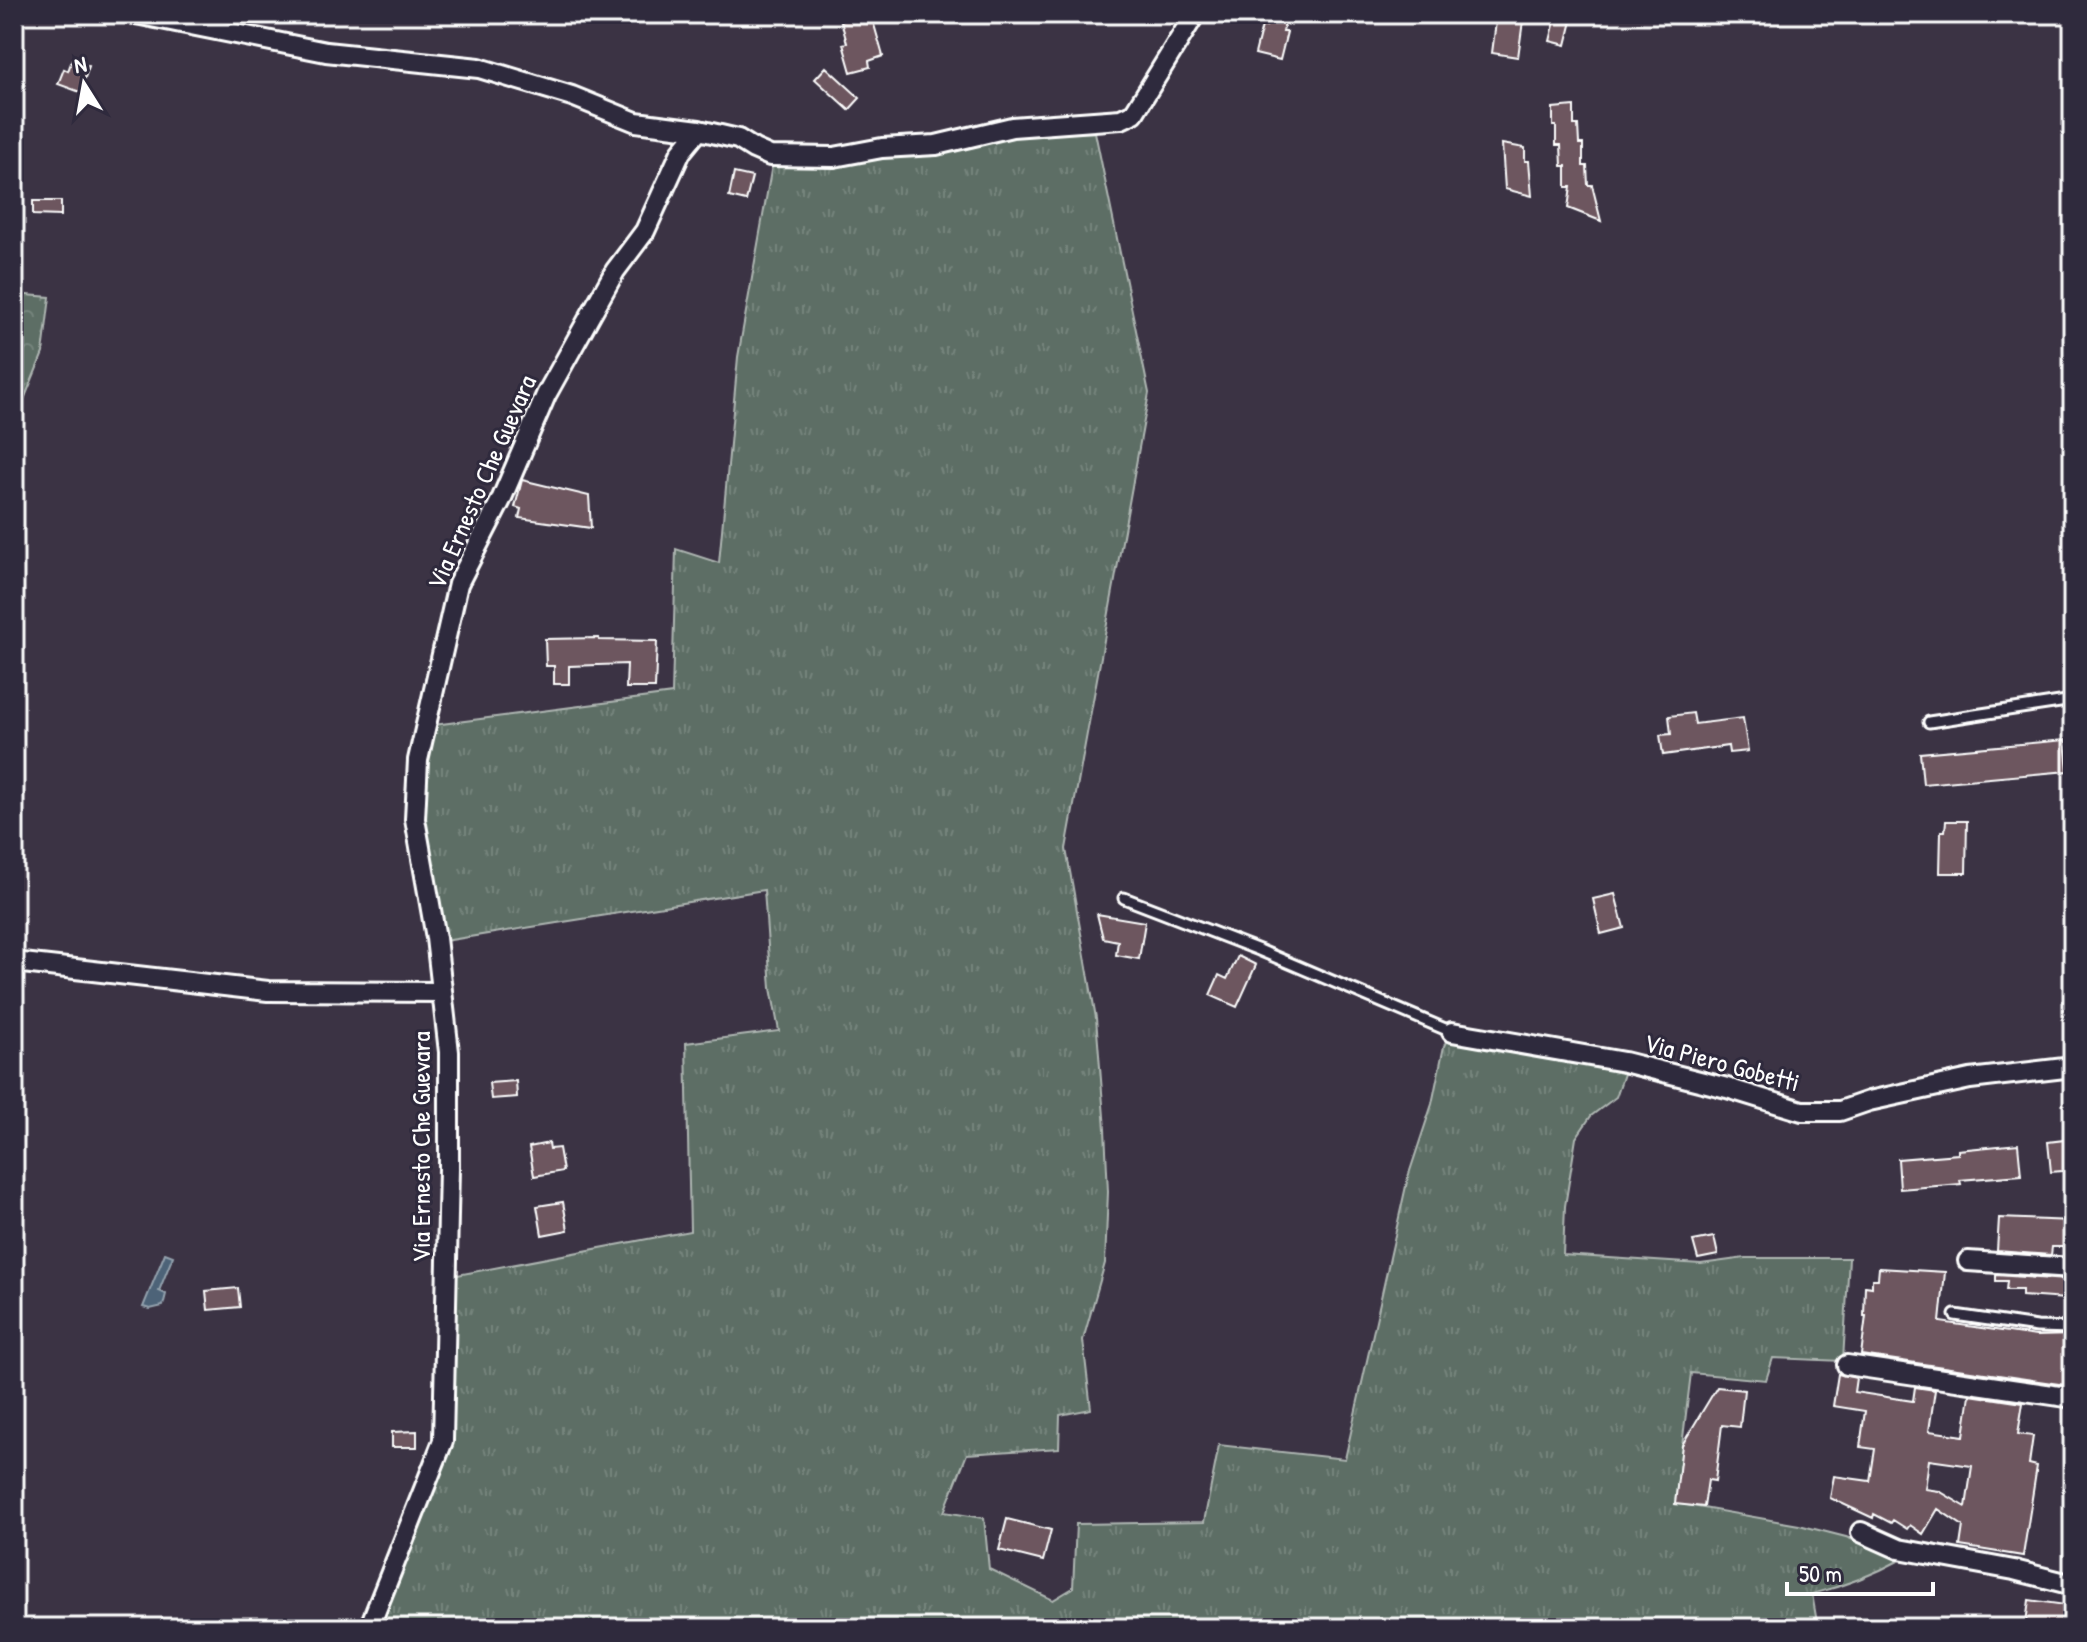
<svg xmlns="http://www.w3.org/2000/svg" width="2087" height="1642" viewBox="0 0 2087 1642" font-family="'Patrick Hand',sans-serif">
<defs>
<pattern id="grass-tufts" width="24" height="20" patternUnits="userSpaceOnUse" patternTransform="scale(2)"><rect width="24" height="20" fill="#5d6e65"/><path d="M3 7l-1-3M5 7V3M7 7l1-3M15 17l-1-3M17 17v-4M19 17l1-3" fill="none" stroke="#75847c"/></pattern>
<pattern id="forest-crowns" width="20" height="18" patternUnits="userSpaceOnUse" patternTransform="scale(2)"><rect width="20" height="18" fill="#5d6e65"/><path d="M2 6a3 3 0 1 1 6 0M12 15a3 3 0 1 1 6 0" fill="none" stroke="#75847c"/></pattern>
</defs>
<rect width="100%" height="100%" fill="#3b3344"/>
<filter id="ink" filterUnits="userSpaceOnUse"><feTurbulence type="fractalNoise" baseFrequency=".0125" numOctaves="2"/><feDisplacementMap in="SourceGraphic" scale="16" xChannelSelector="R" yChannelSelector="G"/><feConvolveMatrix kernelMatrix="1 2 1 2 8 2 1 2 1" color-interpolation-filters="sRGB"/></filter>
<g filter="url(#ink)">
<path fill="url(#grass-tufts)" stroke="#aeb6b2" stroke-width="2" d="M1095 132 1149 393 1066 849 1096 1018 1105 1129 1108 1192 1105 1263 1083 1340 1091 1409 1060 1415 1059 1448 967 1454 944 1512 984 1518 989 1569 1053 1600 1073 1588 1076 1524 1204 1522 1219 1445 1345 1459 1408 1177 1432 1104 1444 1046 1448 1037 1626 1068 1616 1097 1591 1116 1576 1138 1565 1206 1563 1255 1701 1264 1745 1258H1849L1843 1361 1773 1358 1766 1380 1691 1373 1675 1503 1799 1525 1846 1537 1902 1559C1873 1575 1844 1586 1812 1594L1818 1628H376L447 1449 452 1276 690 1231 686 1043 779 1031 771 988 764 890 444 941 422 818 424 761 434 725 672 694 676 549 719 563 738 357 772 165 830 167 883 156 1017 134Z"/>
<path fill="url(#forest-crowns)" stroke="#aeb6b2" stroke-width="2" d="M14 294 50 297 43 353 14 424Z"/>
<path fill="#4d6478" stroke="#94a2ae" stroke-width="2" d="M165 1253 173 1256 159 1291 166 1294 163 1306 150 1309 143 1307Z"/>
<path fill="#6d565f" stroke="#fff" stroke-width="2" fill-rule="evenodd" d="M867 14H871L883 56 869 61 870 67 851 72 843 44 847 43 841 21Z
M1269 14H1287L1283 32H1287L1280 60 1255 54 1262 26 1266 27Z
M1497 14H1519L1518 21H1523L1518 57 1492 53Z
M1556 17 1572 21 1566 45 1550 41Z
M72 60 89 66 80 92 58 84 64 69 68 71Z
M826 67 860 98 849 110 815 79Z
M1574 106V125H1578L1579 144H1583V166H1587L1588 185H1592L1601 221 1568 208 1571 187H1566V166H1562L1561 145H1556V126H1553V108Z
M1502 144 1525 148V161H1529L1532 196 1505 189Z
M734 173 752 177 746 201 729 197Z
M33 201H61V216L33 215Z
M522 480 589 496 591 528 519 518 521 509 515 507Z
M599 638V640L657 641 655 688H626L627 664 569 666V684H554V666H546L545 639Z
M1693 713 1695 724 1743 718 1748 751 1729 753 1728 746 1663 755 1660 735 1671 734 1669 716Z
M2065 740 2068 771 1923 784 1920 753Z
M1946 821H1967L1966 873H1940L1941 831H1945Z
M1615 894 1624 928 1601 934 1593 899Z
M1097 914 1145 922 1139 959 1116 955 1118 941 1103 938Z
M1238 956 1256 965 1237 1007 1210 995 1219 975 1227 979Z
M516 1081 517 1097 491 1099 489 1083Z
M2073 1139V1170L2051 1172 2048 1142Z
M549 1143 550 1149 559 1148 563 1171 534 1176 529 1147Z
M2018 1144 2021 1175 1960 1180 1961 1184 1900 1189 1898 1159 1958 1154V1150Z
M563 1202 568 1230 542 1235 537 1206Z
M1999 1218 2073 1221V1247H2052L2051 1255 1997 1251Z
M1714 1237 1718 1255 1698 1259 1693 1241Z
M1879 1268 1945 1272 1940 1322 2036 1336 2073 1335V1386L1861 1355 1866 1316H1864L1865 1286 1872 1287V1279H1878Z
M1996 1275 2067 1280 2066 1299 2022 1296V1290H2006L2007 1281H1996Z
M238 1288 240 1307 208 1310 206 1291Z
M1838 1374 1856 1378 1854 1392 1913 1401 1915 1387 1935 1390 1929 1431 1964 1436 1970 1395 2023 1403 2018 1434 2033 1436 2029 1464 2037 1466 2023 1556 1960 1546 1963 1526 1938 1509 1923 1534 1910 1525 1907 1529 1893 1520 1891 1523 1874 1514 1873 1518 1830 1498 1834 1476 1870 1481 1875 1449 1860 1447 1865 1411 1833 1406ZM1929 1460 1972 1466 1966 1507 1939 1491 1925 1489Z
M1717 1387 1744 1390 1740 1427 1722 1425 1715 1481 1708 1480 1704 1507 1675 1504 1682 1445Z
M417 1431V1447H392V1432Z
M1007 1519 1051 1530 1043 1561 999 1550Z
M2029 1600 2073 1606V1628H2030L2031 1624 2026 1623Z"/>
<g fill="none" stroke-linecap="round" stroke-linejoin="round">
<defs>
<path id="service" d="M1929 722 2073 700
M1124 898 1259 950 1452 1032
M1955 1315 2037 1327 2073 1328"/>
<path id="minor" d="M136 14 326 52 479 68 572 96 636 122 699 130
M14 962 268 991 442 992
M1452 1032 1624 1062 1727 1088 1802 1111H1840L1869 1101 1970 1079 2073 1067
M1968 1261 2073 1268
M1847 1365 2073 1398
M1861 1532 1899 1549 2014 1570 2073 1585
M369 1628 443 1441 449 1169V1052L436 938 415 819 418 760 458 584 501 500 546 395 615 271 645 231 681 152 699 130 738 139 754 149 770 156 834 157 882 148 936 145 1012 127 1121 119 1134 113 1195 14"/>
</defs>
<use href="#service" stroke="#fff" stroke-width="15"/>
<use href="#minor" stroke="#fff" stroke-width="24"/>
<use href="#service" stroke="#2f2a3d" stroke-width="9"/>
<use href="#minor" stroke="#2f2a3d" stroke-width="18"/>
</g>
</g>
<g text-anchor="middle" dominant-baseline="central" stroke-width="6" stroke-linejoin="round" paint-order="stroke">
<g font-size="26" fill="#fff" stroke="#2f2a3d">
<text transform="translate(481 482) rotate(-66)">Via Ernesto Che Guevara</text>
<text transform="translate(1722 1062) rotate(15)">Via Piero Gobetti</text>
<text transform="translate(420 1147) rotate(-90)">Via Ernesto Che Guevara</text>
</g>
</g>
<rect width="2087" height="1642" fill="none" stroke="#2f2a3d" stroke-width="48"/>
<rect x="24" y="24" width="2039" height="1594" fill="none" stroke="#fff" stroke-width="3" filter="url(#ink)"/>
<g transform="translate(84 84) rotate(349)" stroke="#2f2a3d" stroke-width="6" paint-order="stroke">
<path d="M0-6L14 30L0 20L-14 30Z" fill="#ffffff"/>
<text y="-12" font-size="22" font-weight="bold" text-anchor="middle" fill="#ffffff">N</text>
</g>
<path d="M1787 1582v12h146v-12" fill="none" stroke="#ffffff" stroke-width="4"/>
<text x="1799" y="1582" font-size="24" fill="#ffffff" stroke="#2f2a3d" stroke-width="6" paint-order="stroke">50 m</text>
</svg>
